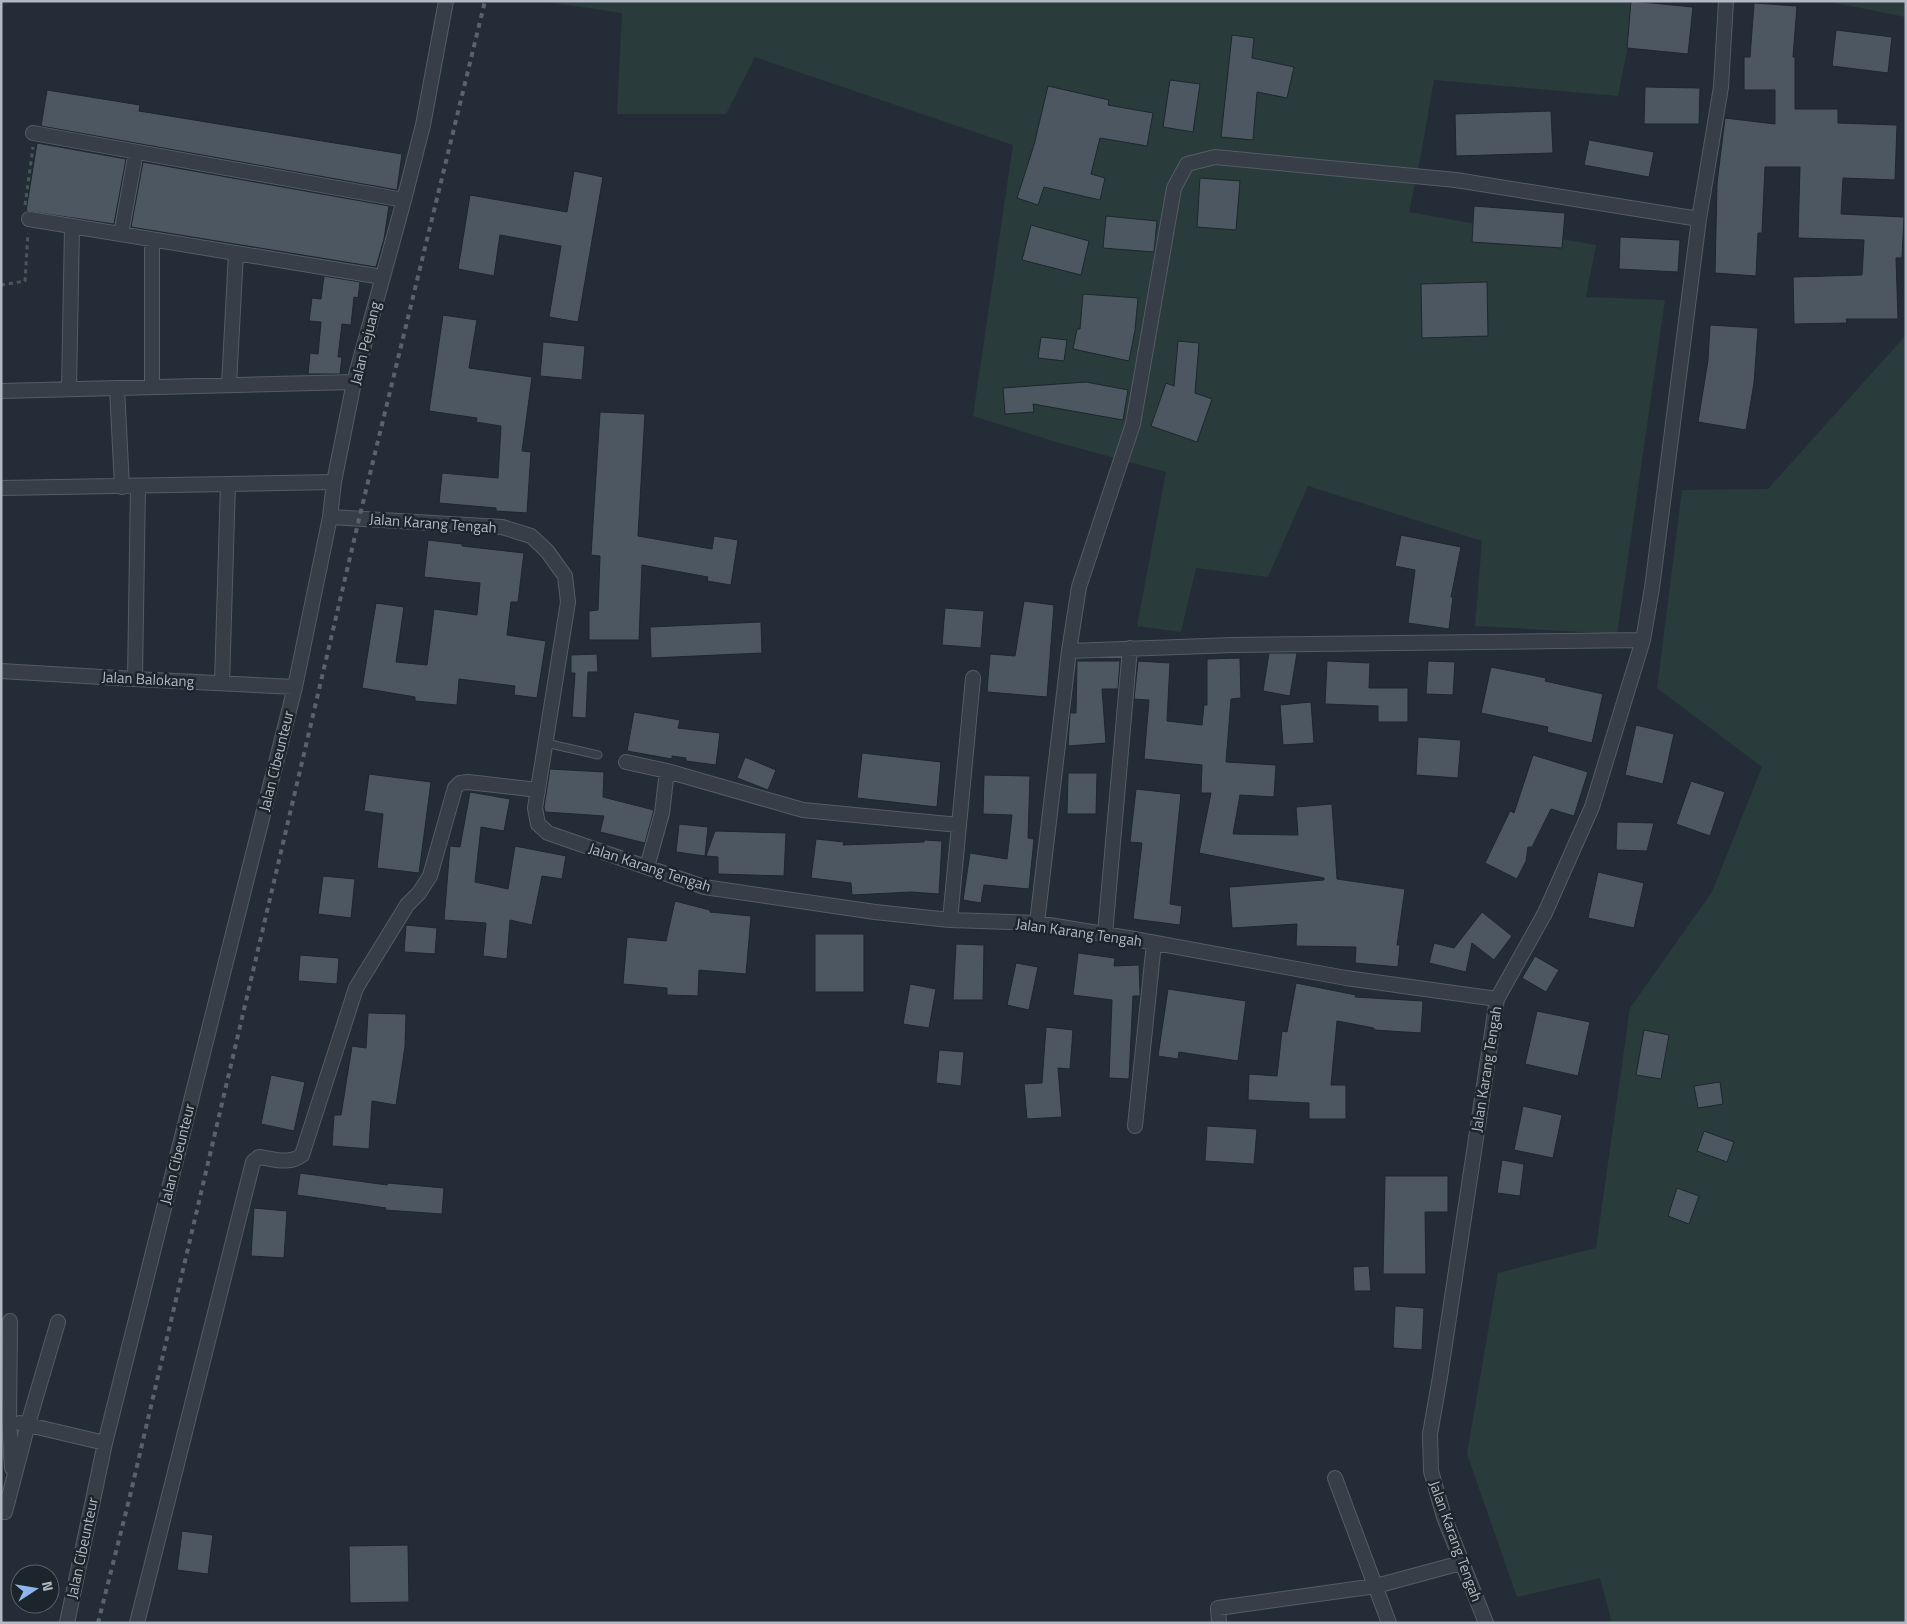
<svg xmlns="http://www.w3.org/2000/svg" width="1907" height="1624" viewBox="0 0 1907 1624" font-family="'Titillium Web',sans-serif">
<rect width="100%" height="100%" fill="#242d37"/>
<path fill="#293b3a" d="M541 1H1637L1618 96 1434 80 1422 149 1409 212 1596 245 1586 297 1665 300 1617 634 1475 626 1482 541 1308 486 1268 577 1196 568 1181 632 1137 626 1166 472 1056 442 973 416 1013 145 755 57 726 114H617L622 13Z
M1826 1H1906V21L1905 17Z
M1906 335V1623H1612L1600 1578 1517 1597 1467 1454 1498 1273 1596 1248 1630 1008 1712 892 1762 767 1657 688 1682 490 1768 489Z"/>
<path fill="#4c5762" stroke="#1e262e" d="M1631 1 1693 7 1688 54 1627 48Z
M1754 3 1797 6 1793 57H1795V109H1838V123L1897 125 1895 180 1843 178 1841 214 1904 217 1902 258H1896L1898 319H1846L1847 323 1794 324 1793 277 1862 275 1864 240 1798 238 1800 167H1765L1762 233H1758L1756 276 1715 273 1717 183 1725 118 1775 124V90H1744V57H1750Z
M1836 30 1892 37 1888 73 1832 66Z
M1232 35 1254 38 1252 58 1294 67 1287 98 1257 92 1253 140 1221 137Z
M1170 80 1200 84 1193 132 1163 127Z
M1048 86 1109 100 1108 105 1153 113 1147 146 1100 138 1091 174 1105 178 1100 200 1044 187 1038 205 1017 198 1034 145Z
M1645 87 1700 88 1699 124H1644Z
M47 90 140 105 139 111 402 154 397 190 41 126Z
M1551 111 1553 153 1456 156 1455 114Z
M1589 140 1654 152 1649 177 1584 165Z
M37 143 126 159 114 224 26 211Z
M143 162 389 206 384 239 376 267 131 227Z
M574 171 603 177 578 322 549 317 561 246 500 235 494 276 458 269 470 195 567 212Z
M1200 178 1240 181 1236 230 1197 227Z
M1474 206 1565 213 1562 248 1472 242Z
M1106 216 1157 221 1154 252 1103 248Z
M1031 225 1089 241 1081 275 1022 260Z
M1620 237 1680 240 1678 272 1619 269Z
M324 276 360 282 358 298 354 297 351 325 342 324 338 357H342L340 374H308L310 353 318 354 321 322 309 321 312 298 321 299Z
M1487 282 1488 336 1422 338 1421 284Z
M1083 294 1138 298 1135 330 1129 361 1073 349 1077 329H1080Z
M443 315 477 320 469 368 532 377 522 451 531 452 527 513 496 511V508L439 503 442 473 498 478 501 426 476 422 477 418 429 411Z
M1710 325 1758 328 1754 383 1746 430 1698 422 1708 360Z
M1041 337 1067 340 1064 361 1038 358Z
M1178 341 1199 343 1195 393 1212 399 1197 442 1151 426 1166 383 1174 386Z
M543 342 585 346 582 380 540 376Z
M1086 382 1128 390 1123 420 1033 404 1034 412 1005 414 1003 388Z
M600 412 645 414 638 536 712 549 714 536 738 540 731 585 707 581 708 577 642 565 639 640H589V611L598 610 600 556 591 555Z
M1401 535 1461 547 1451 597H1453L1449 629 1408 623 1415 570 1395 566Z
M428 540 462 544V546L524 553 518 602H511L507 635 546 641 537 698 514 695 515 686 459 679 457 705 415 701V697L362 688 376 603 404 607 396 662 427 665 434 609 477 615 480 583 424 577Z
M1024 601 1054 605 1047 697 987 692 990 654 1015 656Z
M945 608 984 611 981 648 942 645Z
M761 622 762 653 651 658 650 627Z
M1269 653H1297L1290 696 1263 691Z
M597 654 598 672H588L586 718 572 717 575 673H571V655Z
M1240 658 1241 698 1231 699 1226 762 1276 765 1274 797 1240 795 1233 834 1298 835 1296 807 1332 804 1337 879 1405 889 1397 945H1400L1398 967 1355 963 1356 947 1296 946 1297 924 1232 928 1229 887 1324 880V878L1199 853 1211 793H1201L1202 765 1144 759 1149 700 1134 699 1138 661 1170 663 1167 721 1202 725 1204 705H1207V659Z
M1077 661H1120L1118 689H1102L1106 743 1068 746 1070 713H1076Z
M1327 661 1370 663 1369 688H1408V722H1378V706L1325 704Z
M1428 661 1455 662 1453 695 1426 694Z
M1491 667 1546 678 1545 681 1603 694 1592 743 1547 732 1548 727 1481 713Z
M1311 702 1314 743 1283 745 1280 705Z
M634 712 680 720 678 728 720 733 716 765 686 761V758L672 756V759L627 751Z
M1636 725 1674 734 1663 784 1625 775Z
M1418 737 1461 740 1458 778 1416 775Z
M862 753 941 762 937 807 857 798Z
M1533 755 1588 772 1574 816 1551 809 1532 847H1528L1526 861 1517 879 1485 863 1510 811 1514 813Z
M745 757 776 770 768 790 737 778Z
M550 769 604 772 603 797 654 810 645 843 600 832 604 816 545 812 544 807Z
M1068 773H1097L1096 814H1067Z
M369 774 431 782 419 873 377 868 383 814 364 811Z
M984 775 1030 776 1028 838 1034 839 1029 889 984 885 981 903 963 900 970 853 1007 859 1012 815 983 814Z
M1691 781 1725 792 1710 836 1676 824Z
M1136 789 1181 794 1170 904 1182 906 1180 925 1133 919 1142 843 1130 842Z
M470 792 510 799 504 831 481 827 475 882 508 889 515 846 566 856 562 879 542 876 532 925 510 920 507 959 483 956 486 923 444 920 450 846 460 847Z
M1617 822 1654 823 1647 851 1616 850Z
M679 824 708 827 705 856 676 852Z
M715 831 786 833 784 876 718 874V857L706 856Z
M816 839 844 842 843 845 924 842V840L942 841 939 894 911 892 852 895 851 883 811 878Z
M1598 872 1644 883 1634 928 1588 918Z
M323 876 355 879 351 918 318 914Z
M675 901 710 910V912L751 916 746 974 699 970 698 996 667 995V988L623 984 627 937 666 941Z
M1482 912 1512 936 1494 960 1472 943 1466 972 1429 963 1434 943 1454 948Z
M406 925 437 928 435 954 404 952Z
M815 934H864V992H815Z
M956 944 984 945 983 1000H953Z
M1078 953 1115 958 1114 966 1139 965 1140 991V996H1133L1129 1079 1109 1078 1112 1000 1073 995Z
M300 955 339 958 337 984 298 981Z
M1535 956 1559 970 1546 992 1522 978Z
M1016 963 1038 967 1029 1010 1007 1005Z
M1296 983 1356 995 1355 997 1423 1001 1421 1033 1374 1030V1028L1337 1021 1331 1085H1346V1119H1309V1103L1248 1100 1249 1074 1277 1076 1282 1031 1287 1032Z
M910 984 936 989 929 1028 903 1024Z
M1168 989 1246 1001 1238 1061 1179 1052 1178 1059 1158 1056Z
M1537 1011 1590 1022 1578 1076 1525 1064Z
M368 1013 406 1014 405 1047 396 1105 372 1101 369 1149 332 1146 334 1115H341L352 1046 366 1048Z
M1046 1027 1073 1030 1070 1069 1058 1068 1062 1117 1027 1119 1024 1084 1042 1083Z
M1644 1030 1669 1035 1661 1079 1636 1075Z
M939 1050 964 1052 961 1086 936 1083Z
M271 1075 305 1082 294 1131 261 1124Z
M1720 1082 1723 1104 1698 1108 1694 1086Z
M1523 1106 1562 1115 1553 1158 1514 1150Z
M1207 1126 1257 1129 1254 1164 1205 1161Z
M1704 1131 1734 1142 1727 1162 1697 1151Z
M1502 1160 1524 1164 1520 1196 1497 1193Z
M300 1173 387 1185 388 1183 444 1188 442 1214 385 1210 386 1208 297 1195Z
M1385 1176H1448V1212H1425L1426 1274H1383Z
M1677 1188 1699 1196 1689 1224 1668 1216Z
M254 1208 287 1211 284 1258 251 1256Z
M1369 1266 1371 1291H1354L1353 1267Z
M1395 1306 1424 1308 1422 1350 1393 1348Z
M182 1531 213 1535 208 1574 177 1570Z
M408 1545 409 1602 350 1603 349 1546Z"/>
<g fill="none" stroke-linecap="round" stroke-linejoin="round">
<defs>
<path id="lane" d="M546 743 598 755"/>
<path id="street" d="M33 133 404 200
M29 219 382 277
M121 234 136 152
M152 240V387
M229 385 236 253
M117 388 122 487
M69 389 72 227
M1 391 354 382
M1 488 334 482
M330 517 502 527 531 536 547 551 565 576 568 602 535 808 538 824 548 833 704 887 875 912 950 920 1037 923 1134 939 1346 978 1497 999 1440 1377 1430 1434 1431 1471 1444 1517 1486 1623
M1069 651 1233 645 1643 640
M1 671 135 679 295 687
M135 679 138 486
M222 683 228 484
M626 762 667 771 803 810 959 825
M647 867 662 813 667 771
M950 920 973 678
M1037 923 1069 651 1079 587 1133 424 1174 188 1187 164 1215 157 1456 180 1699 219
M1105 934 1130 648
M1497 999 1545 913 1592 807 1643 640 1652 588 1699 219 1721 87 1726 1
M1135 1126 1154 943
M10 1321 9 1422 12 1468
M20 1423 105 1443
M1335 1478 1389 1623
M5 1512 28 1424 58 1322
M67 1623 105 1443 295 687 330 517 334 482 354 382 404 200 423 125 446 1
M137 1623 253 1162 259 1157C274 1159 289 1165 302 1155L356 988 407 905 419 893 430 876 455 788 460 783 468 782 538 790
M1219 1623 1218 1608 1376 1586 1461 1563"/>
</defs>
<use href="#lane" stroke="#555c65" stroke-width="9"/>
<use href="#street" stroke="#555c65" stroke-width="16"/>
<path stroke="#475859" stroke-width="3" stroke-dasharray="4 4" stroke-linecap="butt" d="M25 205 33 147
M1 285 25 281 28 233"/>
<use href="#lane" stroke="#373e48" stroke-width="7"/>
<use href="#street" stroke="#373e48" stroke-width="14"/>
<path stroke="#59636e" stroke-width="4" stroke-dasharray="5 5" stroke-linecap="butt" d="M98 1623 129 1500 359 519 485 1"/>
</g>
<g text-anchor="middle" dominant-baseline="central" stroke-width="5" stroke-linejoin="round" paint-order="stroke">
<g font-size="15" fill="#b2b9c4" stroke="#1c242c">
<text transform="translate(365 343) rotate(-76)">Jalan Pejuang</text>
<text transform="translate(433 523) rotate(4)">Jalan Karang Tengah</text>
<text transform="translate(148 679) rotate(3)">Jalan Balokang</text>
<text transform="translate(276 761) rotate(-76)">Jalan Cibeunteur</text>
<text transform="translate(650 867) rotate(18)">Jalan Karang Tengah</text>
<text transform="translate(1079 932) rotate(8)">Jalan Karang Tengah</text>
<text transform="translate(1486 1069) rotate(-81)">Jalan Karang Tengah</text>
<text transform="translate(177 1154) rotate(-76)">Jalan Cibeunteur</text>
<text transform="translate(1456 1541) rotate(70)">Jalan Karang Tengah</text>
<text transform="translate(82 1548) rotate(-78)">Jalan Cibeunteur</text>
</g>
</g>
<rect width="1907" height="1624" fill="none" stroke="#b2b9c4" stroke-width="5"/>
<g transform="translate(35 1589) rotate(78)"><circle r="24" fill="#1c242c" stroke="#586069"/>
<path d="M0-4L9 19L0 12L-9 19Z" fill="#8fb6ec"/>
<text y="-8" font-size="14" font-weight="bold" text-anchor="middle" fill="#b2b9c4">N</text>
</g>
</svg>
